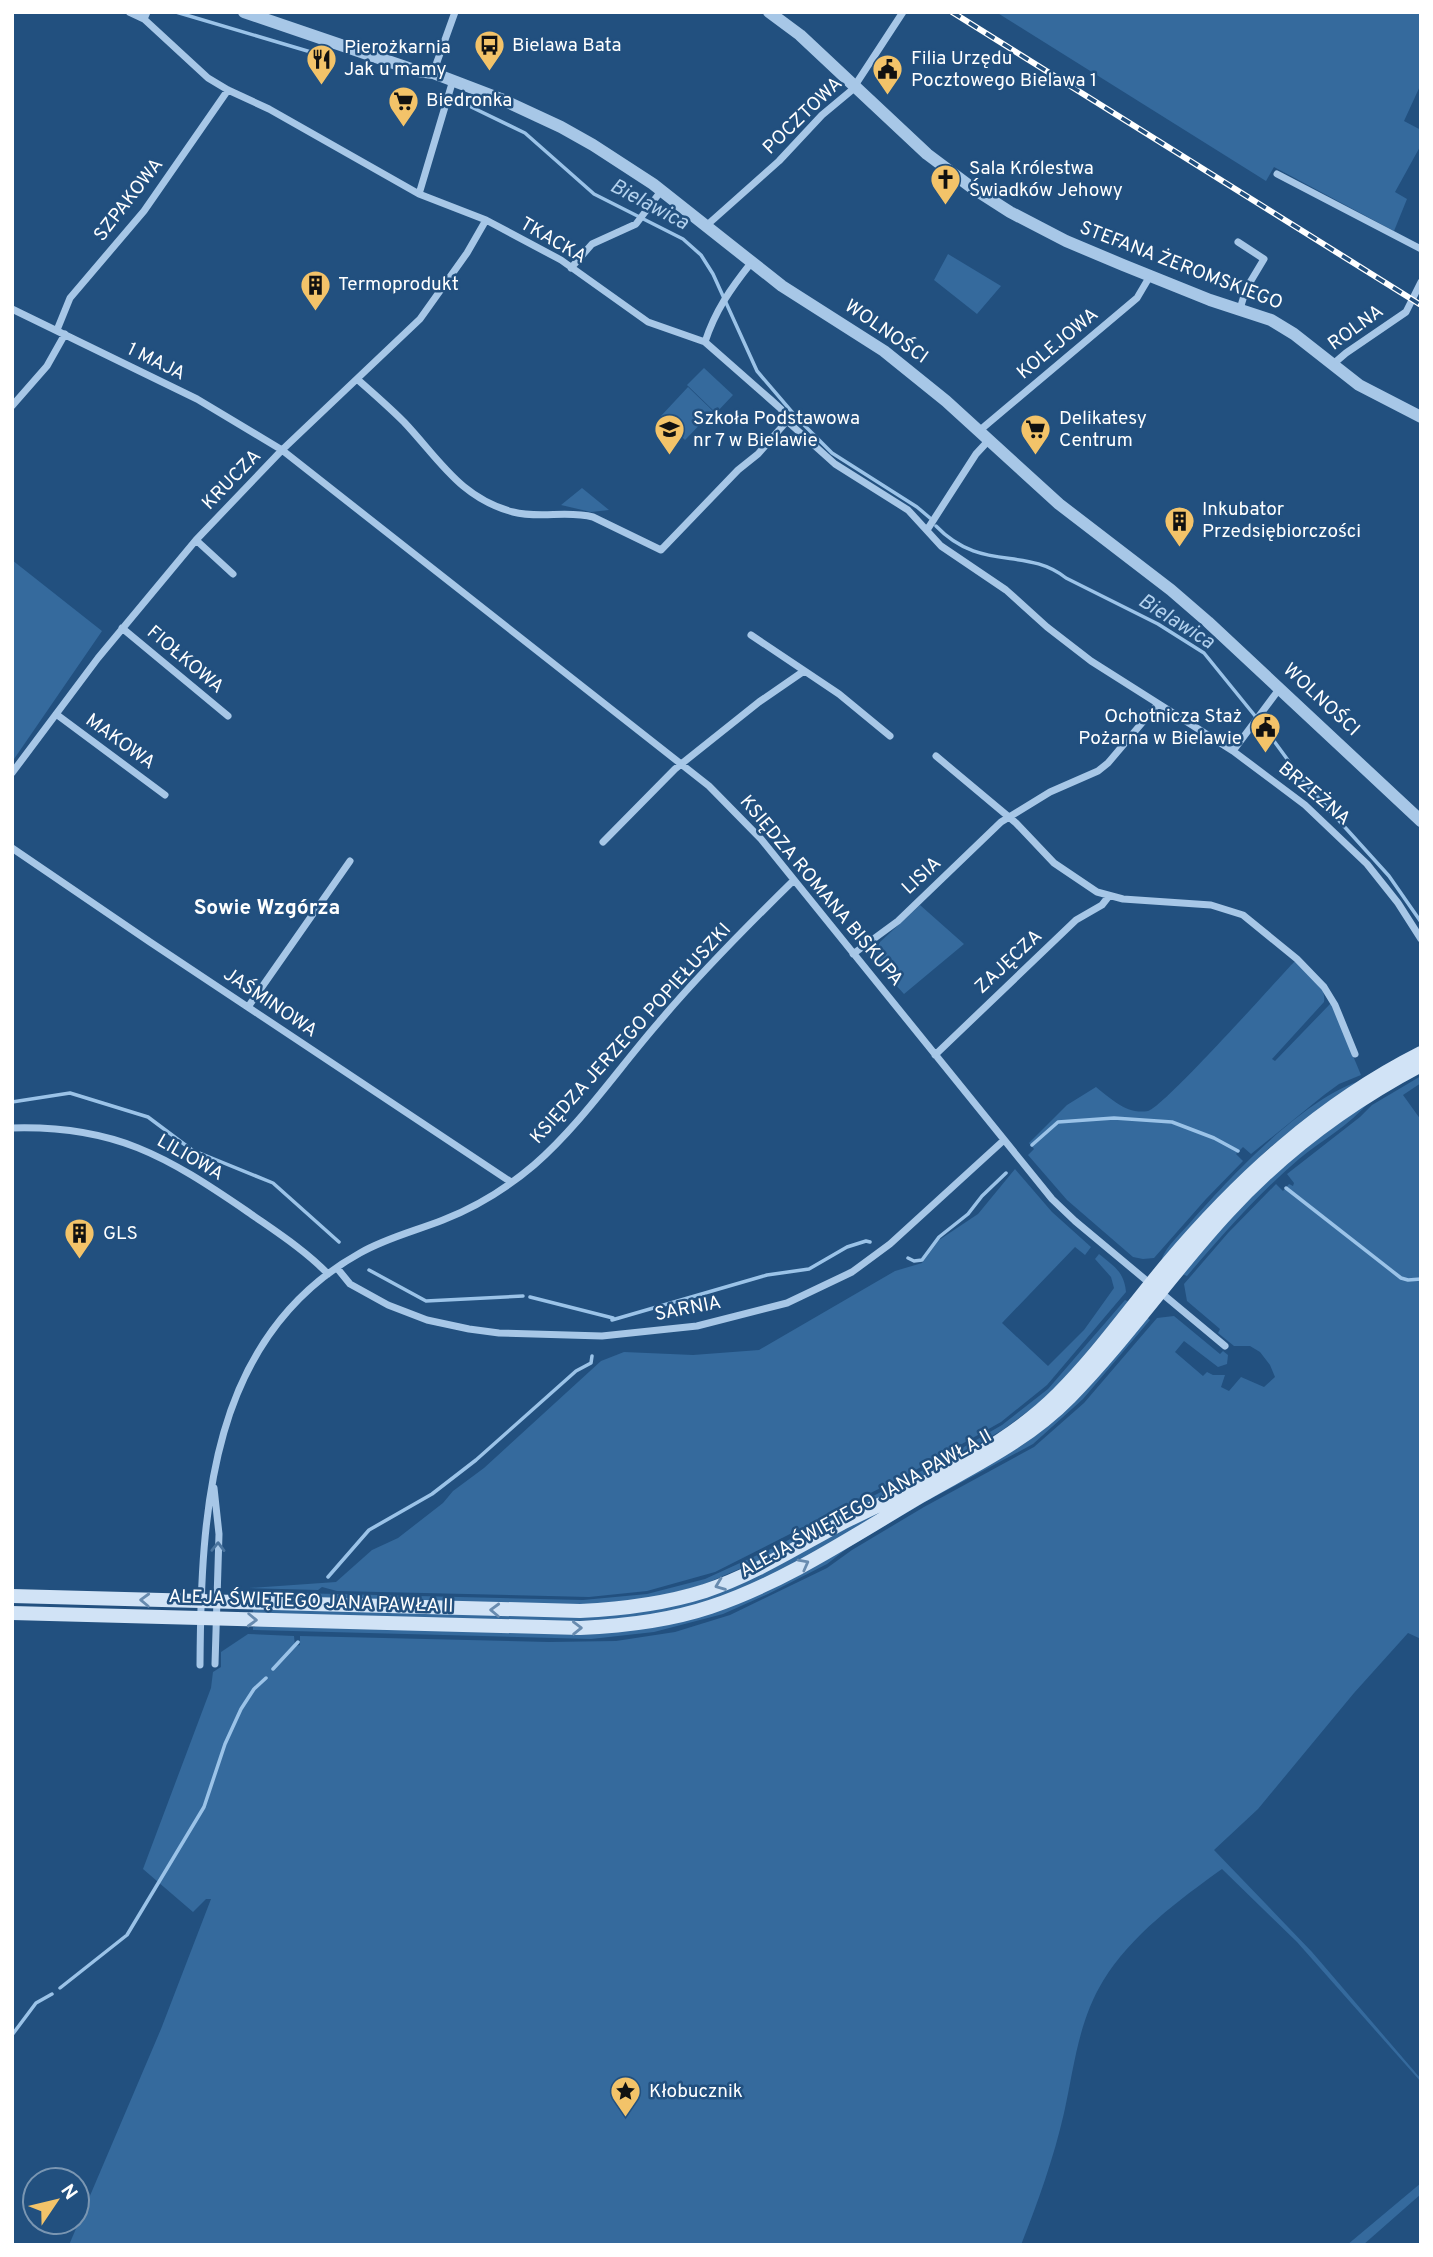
<svg xmlns="http://www.w3.org/2000/svg" width="1433" height="2257" viewBox="0 0 1433 2257" font-family="Overpass,sans-serif">
<rect width="100%" height="100%" fill="#22507f"/>
<path fill="#356a9d" d="M996 12H1421V84L1404 121 1421 130V145L1395 192 1407 199 1394 231 1274 167 1266 181Z
M948 254 1001 286 977 314 934 280Z
M704 368 733 395 716 413 687 385Z
M688 387 713 411 685 440 661 416Z
M582 488 609 510 591 512 561 505Z
M12 560 102 631 12 762Z
M920 905 964 944 904 994C892 980 870 960 880 942Z
M1295 961C1307 972 1327 985 1324 1002L1272 1059 1275 1061 1331 1003 1361 1075 1339 1084 1324 1095 1251 1154 1243 1147 1236 1154 1243 1161 1206 1199 1154 1258 1143 1259 1133 1257 1067 1200 1028 1155 1034 1149 1029 1143 1067 1105 1096 1087C1110 1098 1127 1115 1148 1111 1163 1108 1276 981 1295 961Z
M1421 1076V1083L1403 1095 1421 1120V1639L1408 1633 1354 1693 1258 1809 1214 1850 1312 1952 1421 2079V2082L1297 1942 1222 1869C1179 1900 1131 1935 1103 1981 1078 2022 1074 2068 1064 2113 1054 2157 1038 2202 1021 2245H69L161 2029 211 1899H206L193 1912 143 1869 211 1688 213 1672 221 1667V1652L248 1634 294 1636 295 1646 300 1645V1636L549 1642 616 1641 675 1632 730 1615 827 1568 852 1550 924 1507 1034 1447 1084 1403 1157 1318 1174 1316 1220 1354 1223 1351 1228 1355 1227 1364 1218 1367 1184 1341 1175 1352 1203 1376 1207 1372 1213 1375H1225L1221 1387 1229 1391 1241 1377 1264 1387 1275 1377 1270 1365 1260 1352 1250 1346H1234L1218 1333 1220 1329 1187 1301 1184 1284 1228 1233 1276 1184 1283 1191 1289 1184 1293 1186 1294 1183 1287 1174 1360 1117 1372 1105Z
M1357 1082 1269 1148 1214 1202 1164 1260 1162 1258C1167 1246 1180 1234 1189 1224 1227 1180 1301 1101 1357 1082Z
M1370 1101C1350 1125 1322 1140 1299 1159 1258 1194 1222 1235 1187 1276L1182 1274C1209 1242 1236 1210 1267 1182 1298 1152 1334 1127 1370 1101Z
M1015 1169 1052 1212 1091 1247 1085 1255 1075 1247 1002 1323 1048 1366 1084 1330 1114 1288 1111 1277 1095 1259 1099 1254C1115 1267 1124 1272 1126 1292L1047 1385 1001 1422 912 1472 715 1572 647 1591 589 1597 337 1591 322 1587 318 1590 249 1588 336 1582 372 1550 398 1538 443 1503 453 1491 484 1468 601 1361 624 1352 693 1355 759 1350 895 1271 922 1263 939 1240 978 1214Z
M1125 1300 1129 1302 1058 1386 1039 1403 1004 1429 915 1480 767 1557 702 1585 649 1599 581 1605 253 1597 255 1592 583 1600 647 1594 705 1579 773 1548 931 1466 1002 1425 1048 1389Z
M1147 1317 1150 1320 1083 1399 1033 1444 925 1502 849 1547 827 1564 768 1594 723 1614 654 1632 591 1639 253 1630V1627L261 1626 683 1621 924 1501 1021 1446 1048 1426Z
M886 1509C831 1542 774 1580 713 1600 628 1627 553 1621 465 1619 395 1617 324 1616 253 1614V1609L641 1612Z
M1421 2183V2194L1363 2245H1347Z"/>
<g fill="none" stroke-linecap="round" stroke-linejoin="round">
<path stroke="#9bc3e8" stroke-width="3.5" d="M176 12 331 58
M461 102 525 133 594 194 683 239 701 255 713 274 757 371 798 419 832 453 917 507 930 518
M936 526C981 573 1026 546 1066 578L1158 624 1204 653 1260 722 1304 782 1389 876 1421 922
M12 1102 70 1093 148 1117 192 1150 273 1183 339 1242
M1032 1145 1058 1122 1114 1118 1172 1122 1214 1138 1238 1151
M1286 1188 1401 1278 1408 1280 1421 1279
M908 1258 914 1261 922 1260 939 1237 968 1214 982 1196 1006 1173
M369 1270 426 1301 523 1296
M530 1297 613 1318
M612 1320 767 1275 809 1269 847 1247 866 1241 870 1242
M328 1577 369 1530 432 1494 476 1460 576 1371 591 1363 592 1356
M273 1669 298 1642
M60 1988 127 1935 204 1807 225 1744 241 1709 254 1689 266 1678
M12 2035 36 2003 52 1994"/>
<path stroke="#a7c7e7" stroke-width="7" d="M129 12 144 19
M147 12 144 19 208 78 228 90 269 109 419 194 486 220 561 260 648 322 705 342 771 400 781 409 787 421 835 464 908 510 941 546 1006 590 1047 627 1091 661 1233 751 1305 805 1367 864 1398 903 1421 939
M433 73 455 12
M1277 174 1421 249
M419 194 453 80
M706 226 779 161 822 115 852 90 903 12
M1238 242 1264 259 1246 289 1240 309
M571 268 592 244 636 224 661 191
M12 309 197 399 282 450 709 786 761 839 1052 1199 1075 1221 1225 1346
M57 330 70 298 144 211 228 90
M705 342C715 311 731 288 751 263
M1332 365 1346 353 1406 312 1421 282
M357 379C373 393 389 407 404 422 439 459 460 498 513 512 540 519 567 510 593 517L661 550 738 470 758 454 787 421
M12 406 47 366 65 334
M979 431 1137 298 1150 276
M927 530 976 454 989 440
M196 540 233 574
M122 628 228 716
M751 635 839 694 890 736
M56 714 165 795
M1233 751 1280 688
M936 756 1016 823 1054 863 1097 892 1123 899 1211 905 1243 915 1297 959 1324 987 1335 1005 1355 1054
M12 773 98 658 196 540 282 450 420 319 467 253 486 220
M603 842 675 769 759 702 804 671
M12 848 150 942 511 1182
M853 954 898 921 1001 822 1050 792 1098 771 1108 763 1158 704
M248 1007 350 861
M935 1055 1076 920 1102 905 1109 896
M12 1128C115 1125 166 1156 248 1212 275 1231 305 1250 328 1274
M337 1268 350 1284 388 1305 427 1320 469 1329 499 1333 602 1336 697 1326 787 1303 852 1272 890 1244 1004 1140
M214 1488 219 1534 215 1664
M200 1665C201 1511 209 1337 360 1253 386 1238 415 1231 443 1220 476 1207 507 1188 534 1165 581 1124 618 1069 659 1022 701 972 747 926 794 880"/>
<path stroke="#a7c7e7" stroke-width="12" d="M244 12 417 71 433 73 501 99 561 127 593 145 653 184 782 286 884 351 946 401 1059 504 1171 590 1208 622 1421 821
M769 12 800 35 927 154 971 187 1010 212 1066 241 1123 265 1210 300 1271 320 1294 334 1359 385 1421 417"/>
<path stroke="#d1e3f6" stroke-width="14" d="M12 1596 580 1611C623 1609 664 1604 705 1591 753 1575 797 1547 842 1523 916 1486 999 1453 1058 1394 1098 1354 1131 1307 1167 1264 1239 1179 1320 1104 1421 1053
M12 1613 580 1628C625 1626 668 1621 710 1607 785 1582 853 1536 921 1496 973 1466 1027 1441 1070 1397 1127 1339 1173 1271 1228 1212 1283 1152 1349 1103 1421 1065"/>
<defs>
<path id="rail" d="M952 12 1421 305"/>
</defs>
<use href="#rail" stroke="#fff" stroke-width="6"/>
<use href="#rail" stroke="#22507f" stroke-width="3.5" stroke-dasharray="10" stroke-linecap="butt"/>
</g>
<defs><path id="oneway-chevron" d="M-2-3.5L2.5 0L-2 3.5" fill="none" stroke-width="1.6" stroke-linecap="round" stroke-linejoin="round" transform="scale(1.75)"/></defs>
<use stroke="#4a749e" href="#oneway-chevron" transform="translate(218 1547) rotate(-89)"/>
<g stroke="#688baf">
<use href="#oneway-chevron" transform="translate(804 1564) rotate(-28)"/>
<use href="#oneway-chevron" transform="translate(720 1585) rotate(159)"/>
<use href="#oneway-chevron" transform="translate(145 1600) rotate(-178)"/>
<use href="#oneway-chevron" transform="translate(495 1610) rotate(-178)"/>
<use href="#oneway-chevron" transform="translate(252 1620) rotate(2)"/>
<use href="#oneway-chevron" transform="translate(577 1628) rotate(-1)"/>
</g>
<defs>
<symbol id="bus-pin" viewBox="-11 -11 22 30"><path d="M0 17L-7.5 6A9.5 9.5 0 1 1 7.5 6Z" fill="#f3c369" stroke="#22507f"/><path d="M-5-6H5V4H4V6H2V4H-2V6H-4V4H-5ZM-3.5-4V0h7V-4ZM-3.5 1.2v1.5H-2V1.2ZM2 1.2v1.5H3.5V1.2Z" fill="#111"/></symbol>
<symbol id="restaurant-pin" viewBox="-11 -11 22 30"><path d="M0 17L-7.5 6A9.5 9.5 0 1 1 7.5 6Z" fill="#f3c369" stroke="#22507f"/><path d="M-5-6h1v4h1v-4h1v4h1v-4h1v5L-1.5 .5V6h-2V.5L-5-1ZM5-6V6H3V1.5H1.5Q1.5-4 5-6Z" fill="#111"/></symbol>
<symbol id="civic-pin" viewBox="-11 -11 22 30"><path d="M0 17L-7.5 6A9.5 9.5 0 1 1 7.5 6Z" fill="#f3c369" stroke="#22507f"/><path d="M-.6-6.5H3V-4.5H.6V-3L4-1V1h2V6H-6V1h2V-1L-.6-3ZM-1.2 2.5V6h2.4V2.5Z" fill="#111"/></symbol>
<symbol id="supermarket-pin" viewBox="-11 -11 22 30"><path d="M0 17L-7.5 6A9.5 9.5 0 1 1 7.5 6Z" fill="#f3c369" stroke="#22507f"/><path d="M-6-5.5h2.5l.6 2H6L4.5 2H-2.5L-4.4-4H-6ZM-1.5 3.2a1.3 1.3 0 1 0 .1 0ZM3 3.2a1.3 1.3 0 1 0 .1 0Z" fill="#111"/></symbol>
<symbol id="church-pin" viewBox="-11 -11 22 30"><path d="M0 17L-7.5 6A9.5 9.5 0 1 1 7.5 6Z" fill="#f3c369" stroke="#22507f"/><path d="M-1.2-6h2.4v3.5h3.3v2.4h-3.3V6h-2.4V-.1h-3.3v-2.4h3.3Z" fill="#111"/></symbol>
<symbol id="building-pin" viewBox="-11 -11 22 30"><path d="M0 17L-7.5 6A9.5 9.5 0 1 1 7.5 6Z" fill="#f3c369" stroke="#22507f"/><path d="M-4-6H4V6H1V3H-1V6H-4ZM-2.5-4.3h1.7v1.8h-1.7ZM.8-4.3h1.7v1.8H.8ZM-2.5-1h1.7V.8h-1.7ZM.8-1h1.7V.8H.8Z" fill="#111"/></symbol>
<symbol id="school-pin" viewBox="-11 -11 22 30"><path d="M0 17L-7.5 6A9.5 9.5 0 1 1 7.5 6Z" fill="#f3c369" stroke="#22507f"/><path d="M0-5L7-2L0 1L-7-2ZM-4 1L0 2.5L4 1V4Q0 6-4 4Z" fill="#111"/></symbol>
<symbol id="sight-pin" viewBox="-11 -11 22 30"><path d="M0 17L-7.5 6A9.5 9.5 0 1 1 7.5 6Z" fill="#f3c369" stroke="#22507f"/><path d="M0-6L1.8-2.2L6-1.7L2.9 1.2L3.7 5.4L0 3.3L-3.7 5.4L-2.9 1.2L-6-1.7L-1.8-2.2Z" fill="#111"/></symbol>
</defs>
<g fill-rule="evenodd">
<use href="#bus-pin" x="472" y="28" width="35" height="47"/>
<use href="#restaurant-pin" x="304" y="42" width="35" height="47"/>
<use href="#civic-pin" x="870" y="52" width="35" height="47"/>
<use href="#supermarket-pin" x="386" y="84" width="35" height="47"/>
<use href="#church-pin" x="928" y="162" width="35" height="47"/>
<use href="#building-pin" x="298" y="268" width="35" height="47"/>
<use href="#school-pin" x="652" y="412" width="35" height="47"/>
<use href="#supermarket-pin" x="1018" y="412" width="35" height="47"/>
<use href="#building-pin" x="1162" y="504" width="35" height="47"/>
<use href="#civic-pin" x="1248" y="710" width="35" height="47"/>
<use href="#building-pin" x="62" y="1216" width="35" height="47"/>
<use href="#sight-pin" x="608" y="2074" width="35" height="47"/>
</g>
<g text-anchor="middle" dominant-baseline="central" stroke-width="5" stroke-linejoin="round" paint-order="stroke">
<g font-size="19" fill="#fff" stroke="#22507f" text-anchor="start">
<text x="512" y="46">Bielawa Bata</text>
<text x="344" y="48">Pierożkarnia<tspan x="344" dy="22">Jak u mamy</tspan></text>
<text x="911" y="59">Filia Urzędu<tspan x="911" dy="22">Pocztowego Bielawa 1</tspan></text>
<text x="426" y="101">Biedronka</text>
<text x="969" y="169">Sala Królestwa<tspan x="969" dy="22">Świadków Jehowy</tspan></text>
<text x="338" y="285">Termoprodukt</text>
<text x="693" y="419">Szkoła Podstawowa<tspan x="693" dy="22">nr 7 w Bielawie</tspan></text>
<text x="1059" y="419">Delikatesy<tspan x="1059" dy="22">Centrum</tspan></text>
<text x="1202" y="510">Inkubator<tspan x="1202" dy="22">Przedsiębiorczości</tspan></text>
<text x="1242" y="717" text-anchor="end">Ochotnicza Staż<tspan x="1242" dy="22">Pożarna w Bielawie</tspan></text>
<text x="103" y="1234">GLS</text>
<text x="649" y="2092">Kłobucznik</text>
</g>
<g font-size="19" fill="#fff" stroke="#22507f">
<text transform="translate(803 116) rotate(-44)">POCZTOWA</text>
<text transform="translate(129 200) rotate(-52)">SZPAKOWA</text>
<text transform="translate(553 241) rotate(30)">TKACKA</text>
<text transform="translate(1181 266) rotate(21)">STEFANA ŻEROMSKIEGO</text>
<text transform="translate(1356 328) rotate(-36)">ROLNA</text>
<text transform="translate(886 332) rotate(35)">WOLNOŚCI</text>
<text transform="translate(1058 344) rotate(-40)">KOLEJOWA</text>
<text transform="translate(156 362) rotate(26)">1 MAJA</text>
<text transform="translate(232 480) rotate(-46)">KRUCZA</text>
<text transform="translate(185 660) rotate(40)">FIOŁKOWA</text>
<text transform="translate(1321 700) rotate(43)">WOLNOŚCI</text>
<text transform="translate(120 742) rotate(36)">MAKOWA</text>
<text transform="translate(1314 794) rotate(40)">BRZEŻNA</text>
<text transform="translate(922 876) rotate(-43)">LISIA</text>
<text transform="translate(821 891) rotate(50)">KSIĘDZA ROMANA BISKUPA</text>
<text transform="translate(1009 962) rotate(-43)">ZAJĘCZA</text>
<text transform="translate(270 1003) rotate(34)">JAŚMINOWA</text>
<text transform="translate(631 1034) rotate(-48)">KSIĘDZA JERZEGO POPIEŁUSZKI</text>
<text transform="translate(190 1158) rotate(30)">LILIOWA</text>
<text transform="translate(688 1309) rotate(-11)">SARNIA</text>
<text transform="translate(866 1504) rotate(-29)">ALEJA ŚWIĘTEGO JANA PAWŁA II</text>
<text transform="translate(311 1602) rotate(2)">ALEJA ŚWIĘTEGO JANA PAWŁA II</text>
</g>
<g font-size="21" font-style="italic" fill="#b2d1ee" stroke="#22507f">
<text transform="translate(649 205) rotate(28)">Bielawica</text>
<text transform="translate(1176 622) rotate(32)">Bielawica</text>
</g>
<g font-size="21" font-weight="bold" fill="#fff" stroke="#22507f">
<text x="267" y="908">Sowie Wzgórza</text>
</g>
</g>
<rect width="1433" height="2257" fill="none" stroke="#ffffff" stroke-width="28"/>
<g transform="translate(56 2201) rotate(55)"><circle r="33" fill="#22507f" stroke="#7a96b2" stroke-width="2"/>
<path d="M0-5L12 26L0 18L-12 26Z" fill="#f3c369"/>
<text y="-10" font-size="19" font-weight="bold" text-anchor="middle" fill="#ffffff">N</text>
</g>
</svg>
